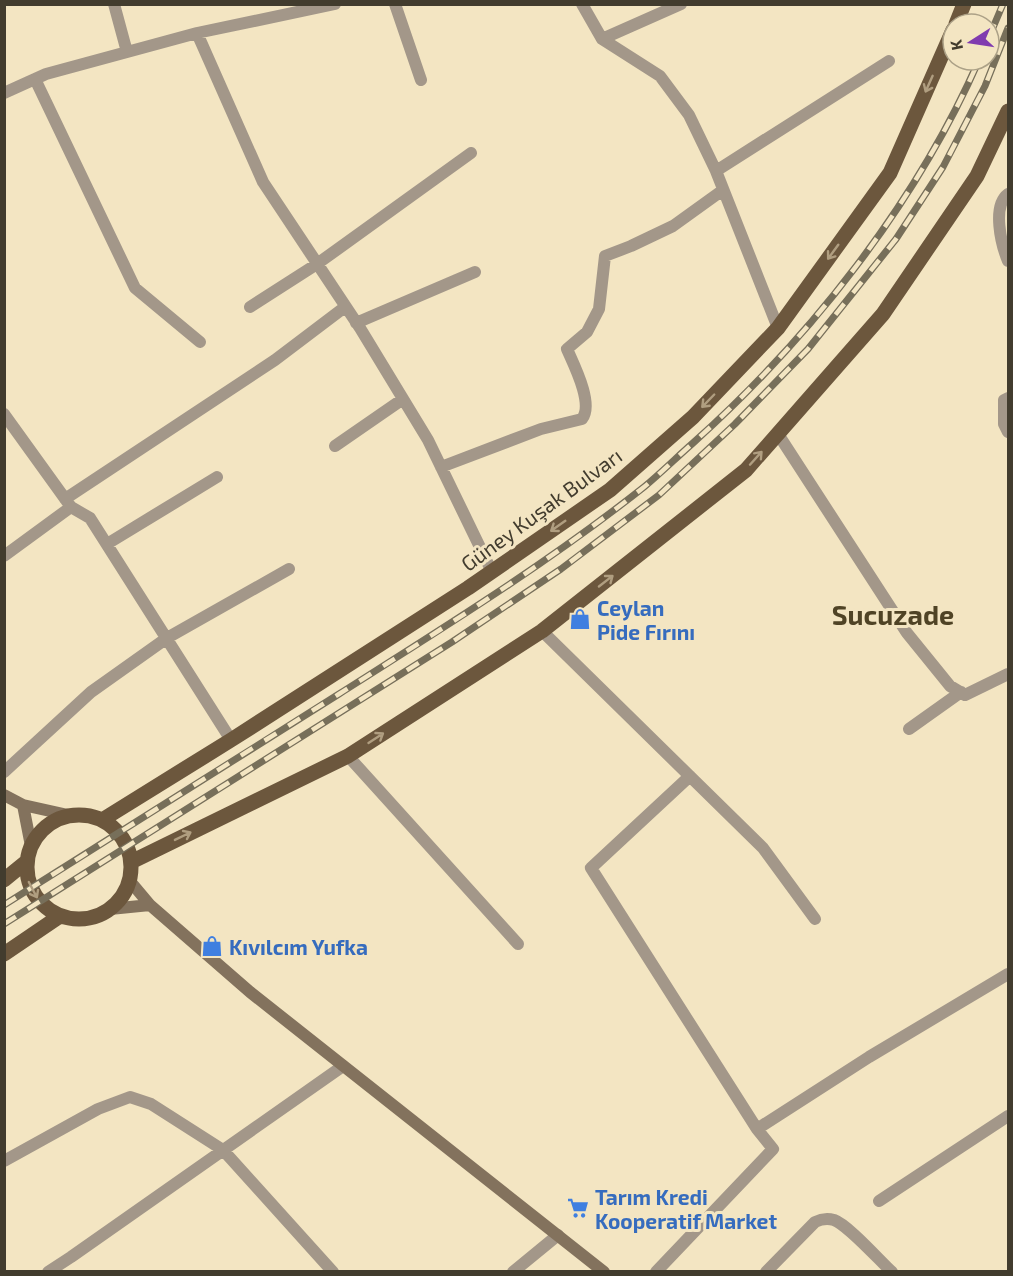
<svg xmlns="http://www.w3.org/2000/svg" width="1013" height="1276" viewBox="0 0 1013 1276" font-family="'Exo 2',sans-serif">
<rect width="100%" height="100%" fill="#f3e5c2"/>
<g fill="none" stroke-linecap="round" stroke-linejoin="round">
<path stroke="#a39789" stroke-width="12" d="M766 1272 815 1222C821 1219 827 1218 834 1220 848 1225 879 1260 892 1272"/>
<path stroke="#a39789" stroke-width="12" d="M114 4 127 52
M395 4 421 80
M582 4 602 39 660 76 689 115 716 171 778 328
M197 33 263 182 360 328 428 440 492 572
M602 39 681 4
M35 79 135 288 200 342
M4 93 46 74 197 33 335 4
M716 171 889 61
M1008 194C992 206 1001 244 1008 261
M250 307 317 264 471 153
M356 323 475 272
M1008 398 1004 400V424L1008 432
M4 414 71 507 90 518 231 740
M778 434 907 633 950 686 965 695 1008 674
M335 446 403 399
M441 467 541 429 582 419C594 404 574 365 567 349L587 332 599 309 605 256 631 246 673 226 723 190
M65 499 275 360 345 307
M107 544 217 477
M4 556 71 507
M542 631 763 848 815 919
M909 729 961 692
M348 756 518 944
M4 772 91 692 167 638 289 569
M757 1129 869 1057 1008 974
M4 1161 98 1109 130 1097 151 1104 223 1150 333 1272
M879 1201 1008 1116
M48 1272 71 1257 343 1066
M513 1272 558 1235
M656 1272 773 1149 757 1129 591 868 690 776"/>
<path stroke="#83725d" stroke-width="12" d="M4 795 23 805 68 815
M23 805 31 846
M129 880 150 905 250 992 604 1272
M110 909 150 905"/>
<path stroke="#6c573d" stroke-width="15" d="M956 24 964 4
M27 867a52 52 0 1 1 104 0a52 52 0 1 1-104 0Z
M102 820 231 740 468 588 610 490 693 417 778 328 890 173 953 30
M131 862 348 756 542 631 746 470 883 314 977 176 1008 111
M4 880 26 862
M4 954 60 916"/>
<defs>
<path id="rail" d="M989 37 1003 4
M4 905C116 835 227 764 339 694 443 628 548 563 644 487 661 473 677 457 693 443 810 338 916 204 979 60
M4 924 452 642 561 569 659 495 735 424 808 349 896 239 943 167 985 86 1008 28"/>
</defs>
<use href="#rail" stroke="#776f5a" stroke-width="7"/>
<use href="#rail" stroke="#f3e5c2" stroke-width="4.5" stroke-dasharray="14" stroke-linecap="butt"/>
</g>
<defs><path id="oneway-shaft" d="M-6 0H5M1.5-3L5.5 0L1.5 3" fill="none" stroke-width="1.6" stroke-linecap="round" stroke-linejoin="round" transform="scale(1.5)"/></defs>
<g stroke="#b09e80">
<use href="#oneway-shaft" transform="translate(929 84) rotate(114)"/>
<use href="#oneway-shaft" transform="translate(833 252) rotate(126)"/>
<use href="#oneway-shaft" transform="translate(708 401) rotate(134)"/>
<use href="#oneway-shaft" transform="translate(756 458) rotate(-48)"/>
<use href="#oneway-shaft" transform="translate(558 526) rotate(145)"/>
<use href="#oneway-shaft" transform="translate(606 581) rotate(-38)"/>
<use href="#oneway-shaft" transform="translate(376 738) rotate(-33)"/>
<use href="#oneway-shaft" transform="translate(183 836) rotate(-26)"/>
<use href="#oneway-shaft" transform="translate(33 890) rotate(62)"/>
</g>
<defs>
<symbol id="shop-bare" viewBox="-9 -9 18 18"><path d="M-5-2.5h2.3a2.7 3.5 0 0 1 5.4 0H5L5.5 6h-11ZM-1.5-2.5h3a1.5 2.3 0 0 0-3 0Z" fill="#3f7fe0" stroke="#f3e5c2" stroke-width="2.5" paint-order="stroke"/></symbol>
<symbol id="supermarket-bare" viewBox="-9 -9 18 18"><path d="M-6-5.5h2.5l.6 2H6L4.5 2H-2.5L-4.4-4H-6ZM-1.5 3.2a1.3 1.3 0 1 0 .1 0ZM3 3.2a1.3 1.3 0 1 0 .1 0Z" fill="#3f7fe0" stroke="#f3e5c2" stroke-width="2.5" paint-order="stroke"/></symbol>
</defs>
<g fill-rule="evenodd">
<use href="#shop-bare" x="565" y="604" width="30" height="30"/>
<use href="#shop-bare" x="197" y="931" width="30" height="30"/>
<use href="#supermarket-bare" x="563" y="1193" width="30" height="30"/>
</g>
<g text-anchor="middle" dominant-baseline="central" stroke-width="6" stroke-linejoin="round" paint-order="stroke">
<g font-size="21" fill="#423c2e" stroke="#f3e5c2">
<text transform="translate(541 509) rotate(-36)">Güney Kuşak Bulvarı</text>
</g>
<g font-size="21" font-weight="bold" fill="#366cbe" stroke="#f3e5c2" text-anchor="start">
<text x="597" y="607">Ceylan<tspan x="597" dy="24">Pide Fırını</tspan></text>
<text x="229" y="946">Kıvılcım Yufka</text>
<text x="595" y="1196">Tarım Kredi<tspan x="595" dy="24">Kooperatif Market</tspan></text>
</g>
<g font-size="27" font-weight="bold" fill="#4f4325" stroke="#f3e5c2">
<text x="893" y="614">Sucuzade</text>
</g>
</g>
<rect width="1013" height="1276" fill="none" stroke="#423c2e" stroke-width="12"/>
<g transform="translate(971 42) rotate(258)"><circle r="28" fill="#f3e5c2" stroke="#aca187" stroke-width="1.5"/>
<path d="M0-4.5L10 22L0 15L-10 22Z" fill="#803baf"/>
<text y="-9" font-size="16" font-weight="bold" text-anchor="middle" fill="#423c2e">K</text>
</g>
</svg>
